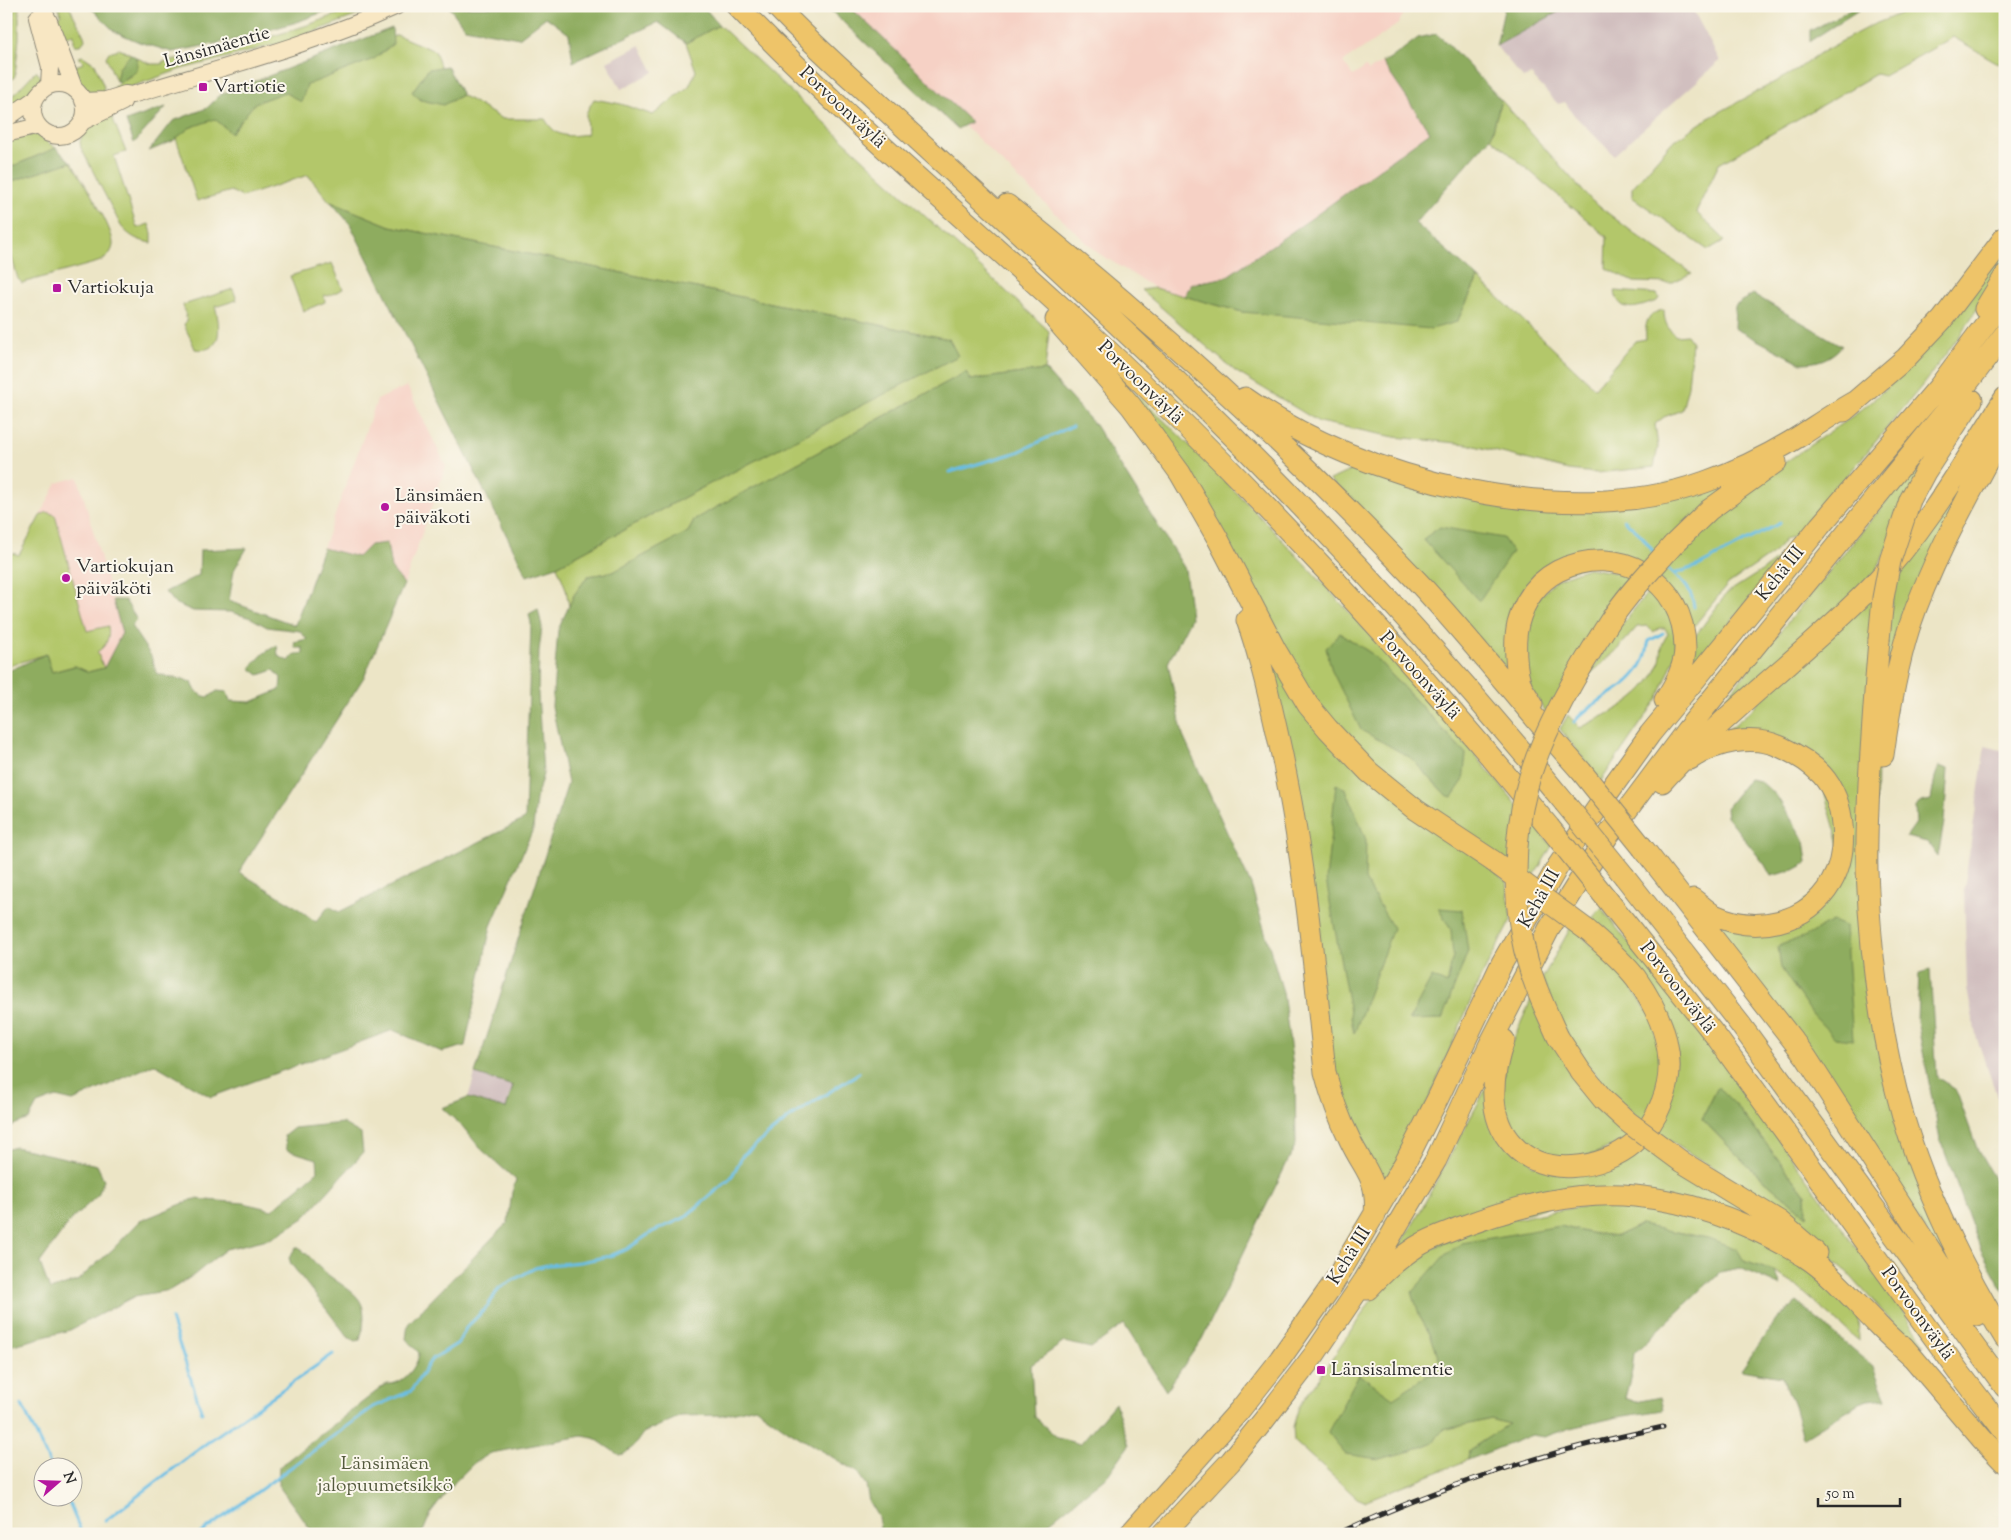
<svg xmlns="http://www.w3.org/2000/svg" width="2011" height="1540" viewBox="0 0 2011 1540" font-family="'Sorts Mill Goudy',serif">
<rect width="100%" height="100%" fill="#fbf7ec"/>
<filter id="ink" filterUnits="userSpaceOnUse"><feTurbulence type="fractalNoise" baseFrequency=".02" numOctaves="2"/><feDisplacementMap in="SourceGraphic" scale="10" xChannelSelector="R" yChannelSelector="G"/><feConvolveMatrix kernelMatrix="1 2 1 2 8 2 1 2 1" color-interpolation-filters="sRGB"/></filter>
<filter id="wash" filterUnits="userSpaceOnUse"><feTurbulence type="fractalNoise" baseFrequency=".0096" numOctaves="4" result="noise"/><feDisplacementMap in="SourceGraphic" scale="20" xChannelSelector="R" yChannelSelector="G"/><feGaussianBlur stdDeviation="1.12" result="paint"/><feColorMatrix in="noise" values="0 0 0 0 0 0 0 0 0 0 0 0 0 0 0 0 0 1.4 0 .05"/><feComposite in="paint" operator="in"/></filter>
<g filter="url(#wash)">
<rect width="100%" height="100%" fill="#ece5c6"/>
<path fill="#f6d1c5" d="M843 6H1402L1403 15 1398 24 1343 62 1353 76 1366 67 1369 71 1382 62 1430 132 1312 218 1226 277 1192 284 1184 296 1155 288 1098 253 1022 182Z
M407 386 446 466 404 584 323 548 377 400Z
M78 477 122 633 104 668 88 672 74 666 52 672 19 556 57 483Z"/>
<path fill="#d1bfbf" d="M1569 6H1691L1720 61 1614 155 1574 115 1565 102 1558 104 1531 75 1523 78 1496 46Z
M640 45 654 72 621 89 607 62Z
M1985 746 2005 751V1118L1977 1039 1967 989 1964 889Z
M475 1074 513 1086 506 1109 468 1098Z"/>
<path fill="#b3c76b" stroke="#6f794b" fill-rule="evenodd" d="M15 6H19V38L15 76 6 87V54L12 38Z
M58 6H69L84 36 85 40 81 45H74V34L60 38 55 18 61 15Z
M359 6H381L290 41 181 69 116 92 114 86 132 75 138 66 137 58 151 64H162V62C230 51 296 31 359 6Z
M1919 6H2005V67L1953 37 1884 76 1876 74 1719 164 1696 212 1725 240 1708 250 1632 197V188L1672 142 1707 119 1795 71 1820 53 1870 26Z
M719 25 1049 331 1045 370 970 380 966 372 724 503 695 519 688 532 613 573 588 576 574 595 569 607 566 589 557 566 696 491 957 356 949 339 390 226 330 202 308 175 242 197 231 191 197 201 176 138 189 128 397 35 435 51 451 98V101L462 95 502 119H545C556 138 567 137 587 134L586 113 594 99 621 104 653 115 689 86 696 71 686 43Z
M119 49 131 54 119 67 116 81 106 57 109 52Z
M83 56 95 64 104 87 103 89 106 96C82 95 80 88 72 67L84 63 79 57Z
M36 71 43 79 41 83 6 112V103Z
M1501 100 1592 201 1643 240 1692 273 1671 283 1634 282 1606 268 1607 237 1491 138Z
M111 114 126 152 114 156 137 228 149 224 152 233V243C138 241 129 236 121 226L81 148 80 142 84 128Z
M36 134 56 148 6 169V140Z
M71 162C81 178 114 228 113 245 112 253 106 259 98 262L22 283 18 279 10 251H6V183Z
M2005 250V265L1961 334 1921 387 1798 535 1785 539 1775 552 1728 584 1690 631 1659 577 1736 496 1860 411 1891 384Z
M332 263 343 289 328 296 324 295 325 302 303 311 290 276Z
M1478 278 1595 388 1635 341 1646 339C1645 323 1646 313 1664 310 1664 322 1667 328 1676 336L1687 335 1692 342 1688 386 1682 410 1664 417 1655 424 1658 447 1654 467 1597 473 1568 470 1467 444 1395 437 1319 422 1235 371 1141 290 1155 288 1242 312 1457 322Z
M233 289 237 300 218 306 215 305C219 322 226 354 195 349 192 340 187 333 184 324L187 321 183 305Z
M1615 291 1657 294 1659 298 1657 301C1641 306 1619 317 1615 291Z
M1116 375C1273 521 1415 682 1552 846L1531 881 1380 775 1338 733 1296 675ZM1340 633 1372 654 1466 754 1446 795 1411 758Z
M1947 427 1874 575 1694 737Z
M1978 456 1884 677 1888 625 1898 568Z
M1765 463 1645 566 1616 555 1533 584 1512 674 1330 480 1362 465 1551 506Z
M47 512 55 515 87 631 108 626C110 637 107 646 97 652L104 668 88 672 74 666 52 672 46 654 6 667V554L12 553 19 555 40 516Z
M1779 558 1781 559 1687 677 1690 643 1727 593 1763 570Z
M1588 568 1637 576 1547 714 1530 687 1522 659 1529 609 1555 580Z
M1652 587 1673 617 1677 652 1658 698 1601 781 1560 729 1568 715 1580 728C1611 712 1643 700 1658 667 1664 653 1658 647 1668 634L1665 628H1660L1653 632 1647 626 1637 627 1616 651 1588 676 1615 633Z
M1879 590 1874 1003 1968 1291 1706 917 1771 931 1845 865 1815 759 1713 743 1755 707 1758 701Z
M1264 646 1315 722 1507 882 1511 920 1479 981 1428 1101 1386 1182 1379 1176 1339 1098Z
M1601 908 1715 1052 1926 1344 1911 1343 1844 1269 1800 1231 1755 1194 1654 1131 1677 1053 1589 922ZM1718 1087 1735 1104 1806 1195 1807 1216 1749 1167 1702 1119Z
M1571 927 1618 968 1654 1021 1662 1082 1644 1123C1614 1097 1585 1067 1566 1032 1557 1015 1550 997 1542 979Z
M1531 1000 1631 1136 1628 1139 1582 1159 1546 1157 1518 1140 1503 1110 1502 1082 1510 1047Z
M1489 1083 1533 1166 1642 1144 1733 1200 1768 1228 1583 1194 1389 1261 1415 1221Z
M1605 1204H1635L1714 1218 1795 1258 1858 1313 1859 1341 1794 1284 1775 1272 1640 1225 1617 1236 1589 1233 1560 1226 1513 1236 1420 1317 1431 1336 1447 1373 1428 1375 1393 1399 1411 1451 1433 1442 1442 1430 1491 1419 1510 1424 1469 1450 1468 1460 1364 1501 1357 1498 1294 1441 1293 1427 1299 1406C1317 1381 1334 1356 1351 1331 1361 1317 1370 1300 1381 1287 1426 1233 1538 1211 1605 1204Z"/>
<path fill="#8eac5f" stroke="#5c6c45" d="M89 6H339L297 22 234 40 172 52 139 42 114 31Z
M703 6 719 25 686 43 658 22 573 62 569 34 546 17 519 38 465 28 449 7Z
M826 6H849L971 122 957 129Z
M1505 6H1569L1496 46Z
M1857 6H1865L1810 41V31Z
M392 28 393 44 374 59 307 85 301 102 285 92 255 103 231 133 215 119 189 128 173 141 149 151 173 121 207 108 220 95Z
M1436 34 1446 42 1501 100 1491 137 1415 223 1478 278 1457 322 1431 329 1242 312 1184 296 1192 284 1226 277 1312 218 1430 132 1382 62 1389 60 1418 38Z
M131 54 137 58V71L120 82 116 81 119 67Z
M447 66 462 95 443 105 421 100 412 92 428 69Z
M166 107 134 143 126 121Z
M56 148 71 162 6 183V169Z
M331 202 390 226 949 339 958 356 696 491 557 566 527 576 350 224Z
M1753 294 1842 346C1830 359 1818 363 1801 363L1734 328 1735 306Z
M1045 370 1095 425 1185 569 1191 618 1168 663 1183 736 1251 885 1283 992 1295 1082 1296 1144 1202 1339 1166 1391 1124 1324 1091 1348 1064 1342 1031 1365 1034 1417 1058 1438 1080 1444 1115 1403 1129 1445 1108 1475 1034 1534H881L878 1517 869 1502 866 1485 857 1472 789 1431 755 1407 723 1415 681 1416 643 1433 634 1446 624 1454 619 1455 594 1438 582 1436 491 1453 474 1463 454 1483 431 1513 422 1534H314L278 1485 279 1467 386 1384C402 1386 418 1367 419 1353L406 1339 408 1324 508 1222 512 1192 516 1180 480 1148 463 1127 442 1108 468 1098 506 1109 513 1086 475 1074 568 783 552 706 558 630 574 595 588 576 613 572 688 532 695 519 724 503 966 372 970 380Z
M1440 527 1503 538 1512 552 1479 601 1423 539Z
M387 543 391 568 404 584 364 677 239 872 292 904 316 922 329 906 339 912 525 819 531 623 529 614 538 609 542 627 539 651 538 694 543 774 536 799 533 829 491 926 465 1046 442 1052 393 1030 211 1097 154 1064 73 1101 56 1097 37 1104 29 1119 6 1128V672L46 654 52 672 75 666 88 672 104 668 122 633 113 600H125L137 620 131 626 151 656 157 674 192 682C195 692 200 696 209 697L217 691 227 692 230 701 251 702 280 690 281 678 274 670 259 675 250 668 264 653 277 645 278 656 289 661 295 654H303V648H295L294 642 307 639 300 631 267 627 251 618 231 612 193 611 174 603 165 592 199 575 200 550 247 548 234 570 229 601 295 625 323 548 358 557 370 545Z
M1340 633 1372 654 1466 754 1463 781 1452 797 1446 795 1411 758 1361 730 1332 671 1326 648Z
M1939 766 1948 769 1944 822 1938 857 1927 842 1906 837 1916 823 1915 807 1921 802 1931 800 1935 777Z
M1749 779 1760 781 1776 795 1804 840 1807 863 1794 870 1771 876 1765 865 1727 817 1726 808Z
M1336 784 1346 789 1366 840 1365 880 1393 928 1354 1034 1326 880Z
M1438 908 1462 910 1468 951 1442 1019 1409 1020 1432 977 1447 984 1453 956 1451 930Z
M1832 921 1845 926 1853 1040 1835 1038 1813 1015 1781 968 1778 946 1806 936Z
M1930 970 1937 1077 1956 1090 1978 1151 1999 1187 2005 1194V1293L1981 1250 1940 1139 1917 1021 1919 973Z
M1718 1087 1735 1104 1806 1195 1807 1216 1749 1167 1702 1119Z
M342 1123 361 1134 363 1153 304 1218 272 1238 226 1249 194 1275 170 1290 135 1296 70 1330 6 1347V1150L15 1147 97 1165 104 1180 98 1195 70 1221 40 1263 50 1290 77 1281 112 1250 140 1221 194 1199 244 1203 272 1210 318 1171 317 1159 287 1150 284 1136 294 1128Z
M1640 1225 1708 1238 1737 1249 1744 1261 1775 1272 1781 1286 1740 1268 1720 1272 1634 1353 1632 1371 1625 1398 1636 1402 1660 1397 1663 1410 1618 1417 1570 1428 1544 1437 1532 1435 1468 1460 1469 1450 1509 1424 1491 1419 1443 1430 1433 1442 1411 1451 1379 1459 1345 1454 1328 1432 1359 1374 1393 1398 1428 1375 1447 1373 1442 1368 1431 1336 1420 1317 1412 1292 1445 1255 1462 1243 1560 1226 1589 1233 1617 1236Z
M296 1247C308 1252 313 1262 322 1270 352 1295 373 1294 360 1340L355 1341 348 1337 291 1264 289 1258Z
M1797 1302 1873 1367 1886 1398 1868 1400 1859 1403 1803 1438 1794 1406 1782 1377 1741 1370 1777 1319Z"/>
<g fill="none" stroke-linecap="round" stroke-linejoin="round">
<path stroke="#68bee5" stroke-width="3" d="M950 472 1018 452 1072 426
M1624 520 1641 535 1655 554
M1664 565C1678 580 1691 583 1694 607
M1674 574 1700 565 1780 523
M1574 722C1594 697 1631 691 1644 660 1647 654 1647 647 1649 641L1663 633
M171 1319 202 1413
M22 1405 52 1468
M67 1498 82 1534
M105 1521 212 1439 333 1354
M200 1534 373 1407 411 1391 431 1360 458 1343 466 1328 488 1306 499 1288 535 1268 548 1265 580 1262 610 1256 627 1249 652 1232 684 1218 731 1178 743 1155 792 1116 859 1073"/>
</g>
</g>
<g filter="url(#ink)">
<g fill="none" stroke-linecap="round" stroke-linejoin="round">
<defs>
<path id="secondary" d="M41 6 49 21 75 90
M37 18 50 67 49 86
M33 110a26 26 0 1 1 52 0a26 26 0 1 1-52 0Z
M83 101 106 100 125 94 132 95C221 68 312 45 397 6
M6 119 36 98
M82 122 123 102
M6 134 38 126"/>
<path id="highway" d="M737 6C851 125 979 229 1099 342 1258 491 1411 658 1549 827
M776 6C808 40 843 71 878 103 958 177 1039 250 1118 325 1277 474 1426 634 1564 802
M1007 205C1152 321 1290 446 1417 581 1474 642 1525 709 1581 771
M1985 309 2005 276
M1056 320 1131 406 1180 473 1218 539 1275 649 1308 705 1328 729 1369 772 1416 810 1493 861
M1245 398C1362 481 1566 532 1705 482 1739 470 1773 453 1803 434 1820 423 1836 412 1854 402
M1844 411 1906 358 1942 320 2005 237
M1910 500 1925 472 1972 400
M1673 545 1709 510 1776 462
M1247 620C1261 659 1270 700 1279 741 1303 850 1314 961 1325 1072 1331 1096 1339 1118 1350 1140 1365 1172 1378 1176 1375 1215
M1879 640C1875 688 1872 736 1869 783 1868 812 1866 841 1867 870 1870 953 1880 1036 1903 1116 1926 1194 1963 1269 2005 1338
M1532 704C1529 699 1525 693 1522 688 1515 671 1514 641 1518 624 1524 601 1537 582 1558 571 1618 541 1685 580 1685 648 1685 667 1675 685 1665 700
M1883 755C1889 712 1896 669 1909 628 1932 559 1971 492 2005 428
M1690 759C1716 742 1753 734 1781 747 1796 754 1811 763 1822 775 1846 802 1849 852 1831 883 1807 924 1755 934 1714 915 1706 911 1700 904 1693 899
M1662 782C1726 711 1805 655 1872 586 1925 531 1964 463 2005 398
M1643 848 1806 1057 1938 1262 1977 1315
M1625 877 1740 1024 2005 1387
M1606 898 1718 1039 1959 1372 2005 1432
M1558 1037 1581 1072 1603 1099
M1504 1040C1492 1073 1486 1117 1513 1145 1543 1178 1602 1170 1634 1143 1647 1132 1656 1118 1662 1102 1680 1058 1662 1015 1636 978 1622 960 1604 945 1587 930
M1682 1162 1779 1221 1816 1253
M1368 1289C1382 1274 1399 1258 1416 1247 1430 1238 1446 1233 1461 1227 1515 1207 1576 1190 1635 1196 1695 1202 1753 1225 1804 1256 1832 1274 1853 1300 1876 1323 1887 1335 1900 1346 1912 1357
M1903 1346 1982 1439 2005 1463
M1130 1534 1239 1411 1280 1359 1333 1284 1406 1161 1438 1098 1502 963 1558 866 1605 797 1650 734 1702 671 1820 526 1938 388 2005 298
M1163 1534 1231 1461 1264 1420 1314 1355 1364 1281 1436 1160 1490 1044 1549 929 1607 837 1686 731 1946 411 2005 334"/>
</defs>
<use href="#secondary" stroke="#8c8878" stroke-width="18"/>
<use href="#highway" stroke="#8c8878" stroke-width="23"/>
<use href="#secondary" stroke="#f8e7c3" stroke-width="16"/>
<use href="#highway" stroke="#eec469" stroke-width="21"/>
<defs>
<path id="rail" d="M1337 1534C1409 1500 1483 1474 1559 1452 1594 1442 1629 1435 1663 1427"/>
</defs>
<use href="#rail" stroke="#2b2b2b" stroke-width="5"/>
<use href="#rail" stroke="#fbf7ec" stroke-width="3" stroke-dasharray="9" stroke-linecap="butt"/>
<defs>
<path id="highway-bridge" d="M1879 640 1883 598 1890 561 1910 500
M1581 771 1643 848
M1564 802 1625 877
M1549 827 1606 898
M1493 861 1587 930
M1558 1037C1543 1005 1528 972 1522 937 1513 887 1514 836 1527 787 1541 733 1580 667 1610 621 1628 593 1652 569 1673 545
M1603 1099 1628 1122 1682 1162"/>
</defs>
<use href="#highway-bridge" stroke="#8c8878" stroke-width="23" stroke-linecap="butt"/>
<use href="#highway-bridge" stroke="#eec469" stroke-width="21"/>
</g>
</g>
<g fill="#b5179e" stroke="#fbf7ec" stroke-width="2">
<rect x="198" y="82" width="10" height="10" rx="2.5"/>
<rect x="52" y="283" width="10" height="10" rx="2.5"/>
<circle cx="385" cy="507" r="5"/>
<circle cx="66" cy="578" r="5"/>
<rect x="1316" y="1365" width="10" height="10" rx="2.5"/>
</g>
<g text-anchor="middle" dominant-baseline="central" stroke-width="4" stroke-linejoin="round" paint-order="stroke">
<g font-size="19" fill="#2b2b2b" stroke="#fbf7ec">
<text transform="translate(217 48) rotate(-16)">Länsimäentie</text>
<text transform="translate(842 108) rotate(43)">Porvoonväylä</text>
<text transform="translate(1140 383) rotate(44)">Porvoonväylä</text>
<text transform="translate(1781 574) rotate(-51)">Kehä III</text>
<text transform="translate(1419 676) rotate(48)">Porvoonväylä</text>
<text transform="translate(1540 899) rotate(-60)">Kehä III</text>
<text transform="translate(1677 988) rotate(52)">Porvoonväylä</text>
<text transform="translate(1350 1256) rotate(-58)">Kehä III</text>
<text transform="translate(1917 1314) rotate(54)">Porvoonväylä</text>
</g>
<g font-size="19" fill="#2b2b2b" stroke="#fbf7ec" text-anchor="start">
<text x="213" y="87">Vartiotie</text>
<text x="67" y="288">Vartiokuja</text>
<text x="395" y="496">Länsimäen<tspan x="395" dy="22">päiväkoti</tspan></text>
<text x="76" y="567">Vartiokujan<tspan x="76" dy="22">päiväköti</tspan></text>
<text x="1331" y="1370">Länsisalmentie</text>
</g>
<g font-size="19" fill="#545a3e" stroke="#fbf7ec">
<text x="385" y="1464">Länsimäen<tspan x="385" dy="22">jalopuumetsikkö</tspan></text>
</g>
</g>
<rect width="2011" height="1540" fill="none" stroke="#fbf7ec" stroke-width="25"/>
<g transform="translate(58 1482) rotate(70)"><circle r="24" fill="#fbf7ec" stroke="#a8a59f"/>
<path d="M0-4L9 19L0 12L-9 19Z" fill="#b5179e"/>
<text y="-8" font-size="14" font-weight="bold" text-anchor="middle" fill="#2b2b2b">N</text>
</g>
<path d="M1818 1498v8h82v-8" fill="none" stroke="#2b2b2b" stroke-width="2.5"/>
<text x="1826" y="1498" font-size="15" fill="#2b2b2b" stroke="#fbf7ec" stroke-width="4" paint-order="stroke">50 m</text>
</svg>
